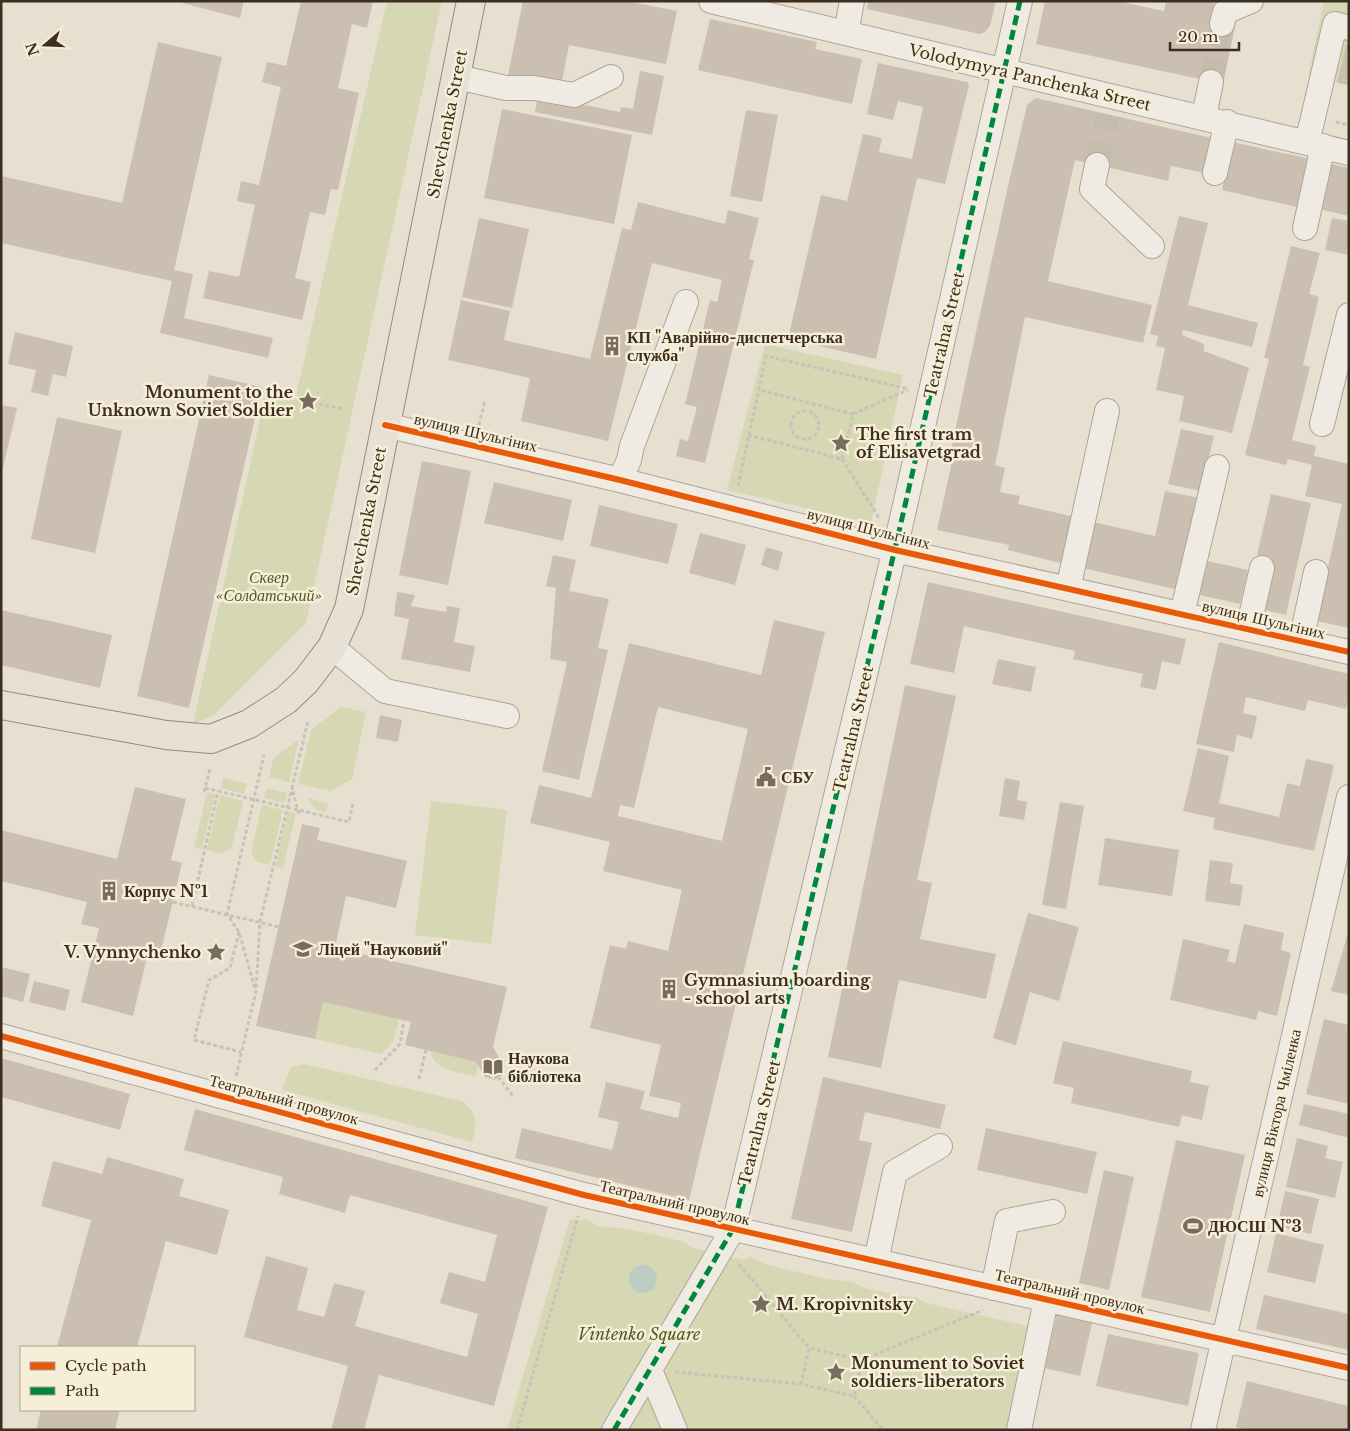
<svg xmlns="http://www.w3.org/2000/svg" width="1350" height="1431" viewBox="0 0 1350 1431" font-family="'Libre Baskerville',serif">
<rect width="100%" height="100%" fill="#e7e0d1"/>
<path fill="#d6d7b3" d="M387 1H442L306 623 213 716 193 724 266 392 295 400Z
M1324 1H1349V85L1308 76Z
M765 344 903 375 871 523 727 490Z
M341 707 366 712 352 779 331 791 298 784 311 730Z
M299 739 289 782 269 777 273 759Z
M223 778 247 784 244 794 221 788Z
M266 788 287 793 285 803 264 798Z
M207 793 215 794 202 849 194 847Z
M220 795 243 801 232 847 222 854 207 850Z
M307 798 328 803 326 813 316 810Z
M431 801 507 810 491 944 415 935Z
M262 805 283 810 270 865 257 862 251 852Z
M288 811 296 813 283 868 275 867Z
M323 1002 399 1019 393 1042 381 1054 315 1039Z
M430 1051 476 1062 478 1066 476 1076C458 1072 436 1072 430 1051Z
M304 1064 461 1101C478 1111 477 1126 472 1142L282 1090 291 1067Z
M570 1219 577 1221 586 1219 598 1226 628 1229 670 1238 686 1243 690 1247 743 1260 751 1257 768 1265 827 1279 853 1282 865 1288 900 1296 917 1297 926 1303 1032 1327 1010 1430H507Z"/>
<path fill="#bcccc2" d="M629 1279a14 14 0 1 1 28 0a14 14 0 1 1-28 0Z"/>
<path fill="#cbbfb2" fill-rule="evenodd" d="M175 1H244L240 18Z
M301 1H373L367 28 352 24 338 88 359 93 338 190 331 189 325 215 310 212 295 278 311 282 302 320 203 298 209 271 239 277 255 205 237 201 241 181 259 185 281 87 262 82 267 62 286 66Z
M523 1H626L677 11 666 64 569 45 561 86 508 75Z
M868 1H996L990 26 985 32 980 34 867 9Z
M1045 1H1117L1164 11 1166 1H1215L1210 22 1235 27 1223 84 1036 44Z
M710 19 817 42 815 49 862 59 852 104 698 70Z
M158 42 222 57 174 270 193 274 184 318 273 338 268 358 160 333 172 281 1 243V176L122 203Z
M1346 45 1349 46V85L1337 83Z
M878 63 967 82 969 85 945 184 917 178 876 359 788 339 821 195 847 201 863 134 882 138 879 152 912 159 923 107 898 101 893 120 867 114Z
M640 71 664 76 652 135 535 112 538 96 620 112 621 107 633 109Z
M1036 98 1212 138 1204 173 1171 166 1168 181 1075 160 1048 281 1152 305 1143 343 1025 317 995 465 1005 468 1000 492 1020 496 1018 504 1075 517 1064 564 1008 550 1009 545 937 530 953 457 950 456 966 378 1010 177 1027 105Z
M502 109 632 135 614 224 484 198Z
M746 110 778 115 762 202 730 196Z
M1232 142 1315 160 1305 209 1222 190Z
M1325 163 1349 168V216L1315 208Z
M638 202 725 224 728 210 759 218 749 259 754 260 705 463 676 456 680 439 688 441 697 407 685 404 710 300 717 302 722 280 652 263 608 441 521 421 530 378 448 360 461 300 510 311 504 340 590 359 622 228 631 230Z
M1179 216 1208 223 1188 305 1258 323 1252 347 1183 330 1182 335 1204 344V351L1249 368 1232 433 1179 421 1184 396 1156 390 1165 348 1156 346 1158 336 1150 334Z
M479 218 529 229 512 308 462 297Z
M1332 218 1349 221V255L1325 250Z
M1291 246 1320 253 1309 294 1319 297 1303 365 1310 367 1292 440 1316 446 1314 456 1349 464V628L1316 621 1342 504 1305 496 1312 465 1288 459 1286 465 1245 455 1269 359 1264 358Z
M15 332 73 346 66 377 53 374 48 396 31 392 36 370 8 364Z
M209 375 262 387 189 708 137 696Z
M1 405 17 408 2 472H1Z
M57 417 122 431 95 553 31 539Z
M1181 429 1214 436 1201 491 1168 484Z
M422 461 471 471 448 585 399 575Z
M494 482 572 500 563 541 484 523Z
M1165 491 1203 499 1183 591 1083 568 1093 522 1155 536Z
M1271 494 1311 503 1286 615 1260 609 1271 558 1257 555Z
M599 505 678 524 668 564 590 546Z
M700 533 746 545 735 585 689 573Z
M766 547 783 552 778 571 761 565Z
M553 555 576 560 569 591 609 599 598 648 608 650 579 780 542 771 567 662 550 659 556 588 546 586Z
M1199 559 1248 570 1240 604 1191 593Z
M928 582 1186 639 1180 665 1162 661 1156 690 1140 687 1143 674 1073 659 1075 651 964 626 954 673 910 664Z
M397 592 415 595 411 606 446 612 447 606 460 608 454 642 475 646 470 672 401 659 409 619 394 616Z
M1 610 112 635 100 688 1 665Z
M774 620 825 632 689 1200 515 1158 522 1128 612 1150 619 1122 598 1117 606 1082 645 1091 640 1109 678 1118 681 1103 649 1096 661 1045 590 1028 610 945 626 949 628 941 668 951 682 890 603 871 610 842 530 823 539 785 591 798 629 643 761 675ZM658 707 748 729 722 841 618 816 620 805 634 808Z
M1219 642 1349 674V698L1346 709 1308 700 1305 711 1246 697 1243 713 1257 716 1252 739 1237 735 1234 752 1196 744Z
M998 659 1036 667 1031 692 992 684Z
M905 685 956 696 917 880 932 883 920 939 996 954 986 999 899 980 881 1068 828 1057Z
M380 715 402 720 398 742 376 738Z
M1198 748 1229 756 1219 803 1279 817 1287 783 1300 786 1306 759 1334 765 1314 851 1213 829 1215 818 1183 811Z
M1005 778 1020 781 1017 800 1027 802 1024 820 999 816Z
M135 787 186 799 171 860 182 863 159 959 147 957 133 1016 81 1002 99 928 81 924 87 902 1 881V830L117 859Z
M1060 802 1084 806 1066 909 1042 905Z
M302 824 320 828 317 840 407 861 396 908 346 896 335 948 507 987 493 1047 504 1066 502 1075 494 1080 485 1077 476 1062 405 1045 411 1022 323 1002 315 1039 256 1026Z
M1105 838 1179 850 1172 896 1098 885Z
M1210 860 1233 863 1230 883 1243 885 1240 906 1205 901Z
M1028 913 1079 927 1059 1001 1030 992 1016 1045 993 1038Z
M1244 924 1284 933 1281 950 1291 953 1277 1016 1258 1011 1256 1020 1170 1000 1183 939 1230 950 1227 961 1235 963Z
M1349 929V995L1331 991Z
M1 967 30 974 23 1002 1 996Z
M34 981 70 990 65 1011 29 1002Z
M1324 1019 1349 1025V1104L1306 1094Z
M1063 1041 1192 1071 1190 1082 1209 1086 1202 1120 1182 1115 1179 1127 1071 1103 1074 1088 1053 1083Z
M1 1058 130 1094 120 1130 1 1097Z
M823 1077 946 1105 940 1129 865 1112 859 1140 872 1143 852 1232 791 1219Z
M1304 1104 1349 1114V1138L1299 1125Z
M195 1109 548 1207 494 1406 379 1375 364 1430H331L348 1366 244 1337 266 1256 308 1268 297 1310 324 1317 334 1283 365 1291 355 1326 467 1357 478 1314 440 1303 449 1272 485 1282 497 1235 350 1195 345 1213 279 1194 283 1177 184 1150Z
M986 1128 1097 1152 1087 1194 977 1170Z
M1297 1138 1328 1146 1325 1158 1343 1162 1335 1198 1286 1187Z
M1176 1140 1245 1155 1210 1312 1141 1297Z
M107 1157 184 1179 179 1196 229 1210 217 1255 166 1241 137 1347H57L91 1220 41 1206 53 1161 102 1174Z
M1104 1170 1134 1177 1109 1290 1079 1283Z
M1285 1191 1319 1199 1311 1234 1277 1226Z
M1276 1233 1324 1245 1315 1283 1267 1272Z
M1264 1295 1349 1314V1350L1256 1329Z
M1057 1315 1092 1323 1080 1376 1044 1368Z
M1108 1334 1199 1353 1188 1406 1096 1386Z
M1247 1381 1349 1406V1430H1249L1236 1427Z
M41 1410H120L115 1430H36Z"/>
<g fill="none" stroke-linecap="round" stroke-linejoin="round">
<path stroke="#c5bcae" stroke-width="24" stroke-dasharray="24 12" stroke-linecap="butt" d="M1211 82 1222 24
M1097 165 1108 115"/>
<defs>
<path id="minor" d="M711 1 1349 153
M1222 24 1225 12 1251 1
M846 33 852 1
M457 77 506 88H534L574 95 611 77
M1204 117 1211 82
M1307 143 1335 24 1349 28
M1097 165 1092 189 1152 246
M1215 173 1227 122
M1305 228 1323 146
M1322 424 1349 315
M385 425 620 480 895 550 1349 652
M620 480 629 460 632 446 686 302
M1068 589 1107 411
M1182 614 1217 467
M1248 629 1262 568
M1301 641 1316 572
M332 647 385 691 507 716
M1 1036 584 1195 1349 1368
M876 1261 895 1172 940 1146
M993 1288 1007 1221 1053 1212
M650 1370 675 1430
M614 1430 733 1229 898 536 1020 1
M1019 1430 1046 1300
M1203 1430 1349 797"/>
<path id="major" d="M1 705 166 735 211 739 249 724 286 700 306 681 332 647 349 609 471 1"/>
</defs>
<use href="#minor" stroke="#ada599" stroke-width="26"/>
<use href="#major" stroke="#928b80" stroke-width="30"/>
<path stroke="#c8c2b9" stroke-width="3" stroke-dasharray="4 2.5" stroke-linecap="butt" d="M1336 122 1349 125
M319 404 343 409
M791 425a14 14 0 1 1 28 0a14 14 0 1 1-28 0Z
M853 414 908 390
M479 425 485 401
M748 435 842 459 853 414 759 390
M842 459 879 518
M738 486 766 356 909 389
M205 788 349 822 353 802
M204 792 210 769
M299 814 292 788 308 721
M173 902 279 927
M192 906 218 791
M239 932 230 968 209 980 194 1040 241 1052
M85 956 93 951
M255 988 239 932 227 914 264 755
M375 1070 400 1044 404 1021
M236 1076 256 991 260 922 292 788
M498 1077 513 1096
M419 1079 426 1050
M739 1264 809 1348
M862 1360 983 1310
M675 1372 801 1384 854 1396 862 1360 809 1348 801 1384
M854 1396 883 1430
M517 1430 578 1216"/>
<use href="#minor" stroke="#efebe3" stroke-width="24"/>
<use href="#major" stroke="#e6e1d4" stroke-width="28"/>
<path stroke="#00873e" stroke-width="5" stroke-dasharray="10 5" stroke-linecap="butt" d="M614 1430 733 1229 898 536 1020 1"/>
<defs>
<path id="cycleway" d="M385 425 620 480 895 550 1349 652
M1 1036 584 1195 1349 1368"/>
</defs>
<use href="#cycleway" stroke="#f7eed8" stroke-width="9"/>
<use href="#cycleway" stroke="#e8590c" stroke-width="6"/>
</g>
<defs>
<symbol id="building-bare" viewBox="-9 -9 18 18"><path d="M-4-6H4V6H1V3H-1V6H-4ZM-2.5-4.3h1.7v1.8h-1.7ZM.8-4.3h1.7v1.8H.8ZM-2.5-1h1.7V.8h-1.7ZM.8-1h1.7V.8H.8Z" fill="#786c5e" stroke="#f7eed8" stroke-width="2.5" paint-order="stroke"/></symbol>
<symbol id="sight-bare" viewBox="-9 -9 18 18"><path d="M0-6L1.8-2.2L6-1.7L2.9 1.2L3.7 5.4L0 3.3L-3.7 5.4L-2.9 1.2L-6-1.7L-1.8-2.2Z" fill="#786c5e" stroke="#f7eed8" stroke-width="2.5" paint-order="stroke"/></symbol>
<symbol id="civic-bare" viewBox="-9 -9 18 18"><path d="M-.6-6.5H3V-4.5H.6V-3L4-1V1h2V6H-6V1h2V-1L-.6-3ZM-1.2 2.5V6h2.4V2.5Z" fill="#786c5e" stroke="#f7eed8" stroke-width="2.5" paint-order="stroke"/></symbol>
<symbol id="school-bare" viewBox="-9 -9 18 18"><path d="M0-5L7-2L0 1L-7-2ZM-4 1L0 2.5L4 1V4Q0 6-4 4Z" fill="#786c5e" stroke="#f7eed8" stroke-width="2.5" paint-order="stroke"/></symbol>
<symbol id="library-bare" viewBox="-9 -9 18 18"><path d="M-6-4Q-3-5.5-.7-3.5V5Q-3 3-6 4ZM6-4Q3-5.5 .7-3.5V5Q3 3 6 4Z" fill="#786c5e" stroke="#f7eed8" stroke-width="2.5" paint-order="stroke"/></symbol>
<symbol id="stadium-bare" viewBox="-9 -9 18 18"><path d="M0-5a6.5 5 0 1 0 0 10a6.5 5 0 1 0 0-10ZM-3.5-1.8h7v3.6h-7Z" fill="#786c5e" stroke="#f7eed8" stroke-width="2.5" paint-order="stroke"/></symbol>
</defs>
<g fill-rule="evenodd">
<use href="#building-bare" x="598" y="332" width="28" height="28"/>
<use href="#sight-bare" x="294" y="387" width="28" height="28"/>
<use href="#sight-bare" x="827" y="429" width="28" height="28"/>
<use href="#civic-bare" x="752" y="763" width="28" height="28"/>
<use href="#building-bare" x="95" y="877" width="28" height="28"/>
<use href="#school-bare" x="289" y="935" width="28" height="28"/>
<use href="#sight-bare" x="202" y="938" width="28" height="28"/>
<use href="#building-bare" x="655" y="975" width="28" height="28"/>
<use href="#library-bare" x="479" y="1053" width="28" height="28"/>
<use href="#stadium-bare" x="1179" y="1212" width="28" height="28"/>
<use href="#sight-bare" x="747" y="1290" width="28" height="28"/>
<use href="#sight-bare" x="822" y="1358" width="28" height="28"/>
</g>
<g text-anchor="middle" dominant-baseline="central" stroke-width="5" stroke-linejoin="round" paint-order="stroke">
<g font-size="16" fill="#3d2e20" stroke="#f7eed8">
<text transform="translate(1030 77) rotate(13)">Volodymyra Panchenka Street</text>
<text transform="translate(447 124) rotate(-79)">Shevchenka Street</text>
<text transform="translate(944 335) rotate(-77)">Teatralna Street</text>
<text transform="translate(476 432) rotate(13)">вулиця Шульгіних</text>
<text transform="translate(366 521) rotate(-79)">Shevchenka Street</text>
<text transform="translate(869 528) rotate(14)">вулиця Шульгіних</text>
<text transform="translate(1264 619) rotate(13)">вулиця Шульгіних</text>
<text transform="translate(853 729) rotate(-77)">Teatralna Street</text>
<text transform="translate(284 1099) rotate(15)">Театральний провулок</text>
<text transform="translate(1276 1113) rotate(-77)">вулиця Віктора Чміленка</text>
<text transform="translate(759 1123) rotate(-76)">Teatralna Street</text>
<text transform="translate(675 1202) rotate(13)">Театральний провулок</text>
<text transform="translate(1070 1291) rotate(13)">Театральний провулок</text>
</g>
<g font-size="16" font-weight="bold" fill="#3d2e20" stroke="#f7eed8" text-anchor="start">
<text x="627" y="337">КП "Аварійно-диспетчерська<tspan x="627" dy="18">служба"</tspan></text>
<text x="293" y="392" text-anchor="end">Monument to the<tspan x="293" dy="18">Unknown Soviet Soldier</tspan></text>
<text x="856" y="434">The first tram<tspan x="856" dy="18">of Elisavetgrad</tspan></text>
<text x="781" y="777">СБУ</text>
<text x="124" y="891">Корпус №1</text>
<text x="318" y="949">Ліцей "Науковий"</text>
<text x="201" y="952" text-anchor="end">V. Vynnychenko</text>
<text x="684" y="980">Gymnasium boarding<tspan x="684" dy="18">- school arts</tspan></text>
<text x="508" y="1058">Наукова<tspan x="508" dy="18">бібліотека</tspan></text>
<text x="1208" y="1226">ДЮСШ №3</text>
<text x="776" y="1304">M. Kropivnitsky</text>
<text x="851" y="1363">Monument to Soviet<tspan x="851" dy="18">soldiers-liberators</tspan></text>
</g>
<g font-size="16" font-style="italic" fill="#4d5a26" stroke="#f7eed8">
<text x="269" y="577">Сквер<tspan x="269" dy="18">«Солдатський»</tspan></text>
<text x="639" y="1334">Vintenko Square</text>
</g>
</g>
<rect width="1350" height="1431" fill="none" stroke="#3d2e20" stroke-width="5"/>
<rect x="20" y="1346" width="175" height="65" fill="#f7eed8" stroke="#ada18e"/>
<rect x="30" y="1362" width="25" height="8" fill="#e8590c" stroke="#ada18e"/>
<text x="65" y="1371" font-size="15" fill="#3d2e20">Cycle path</text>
<rect x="30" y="1387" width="25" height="8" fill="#00873e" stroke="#ada18e"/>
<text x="65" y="1396" font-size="15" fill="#3d2e20">Path</text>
<g transform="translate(45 45) rotate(251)" stroke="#f7eed8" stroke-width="4" paint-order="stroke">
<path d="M0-4L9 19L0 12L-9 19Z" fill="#3d2e20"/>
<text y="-8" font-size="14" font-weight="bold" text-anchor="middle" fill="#3d2e20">N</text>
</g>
<path d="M1170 42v8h69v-8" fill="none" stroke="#3d2e20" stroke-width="2.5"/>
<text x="1178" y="42" font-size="15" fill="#3d2e20" stroke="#f7eed8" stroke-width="4" paint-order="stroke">20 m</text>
</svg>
